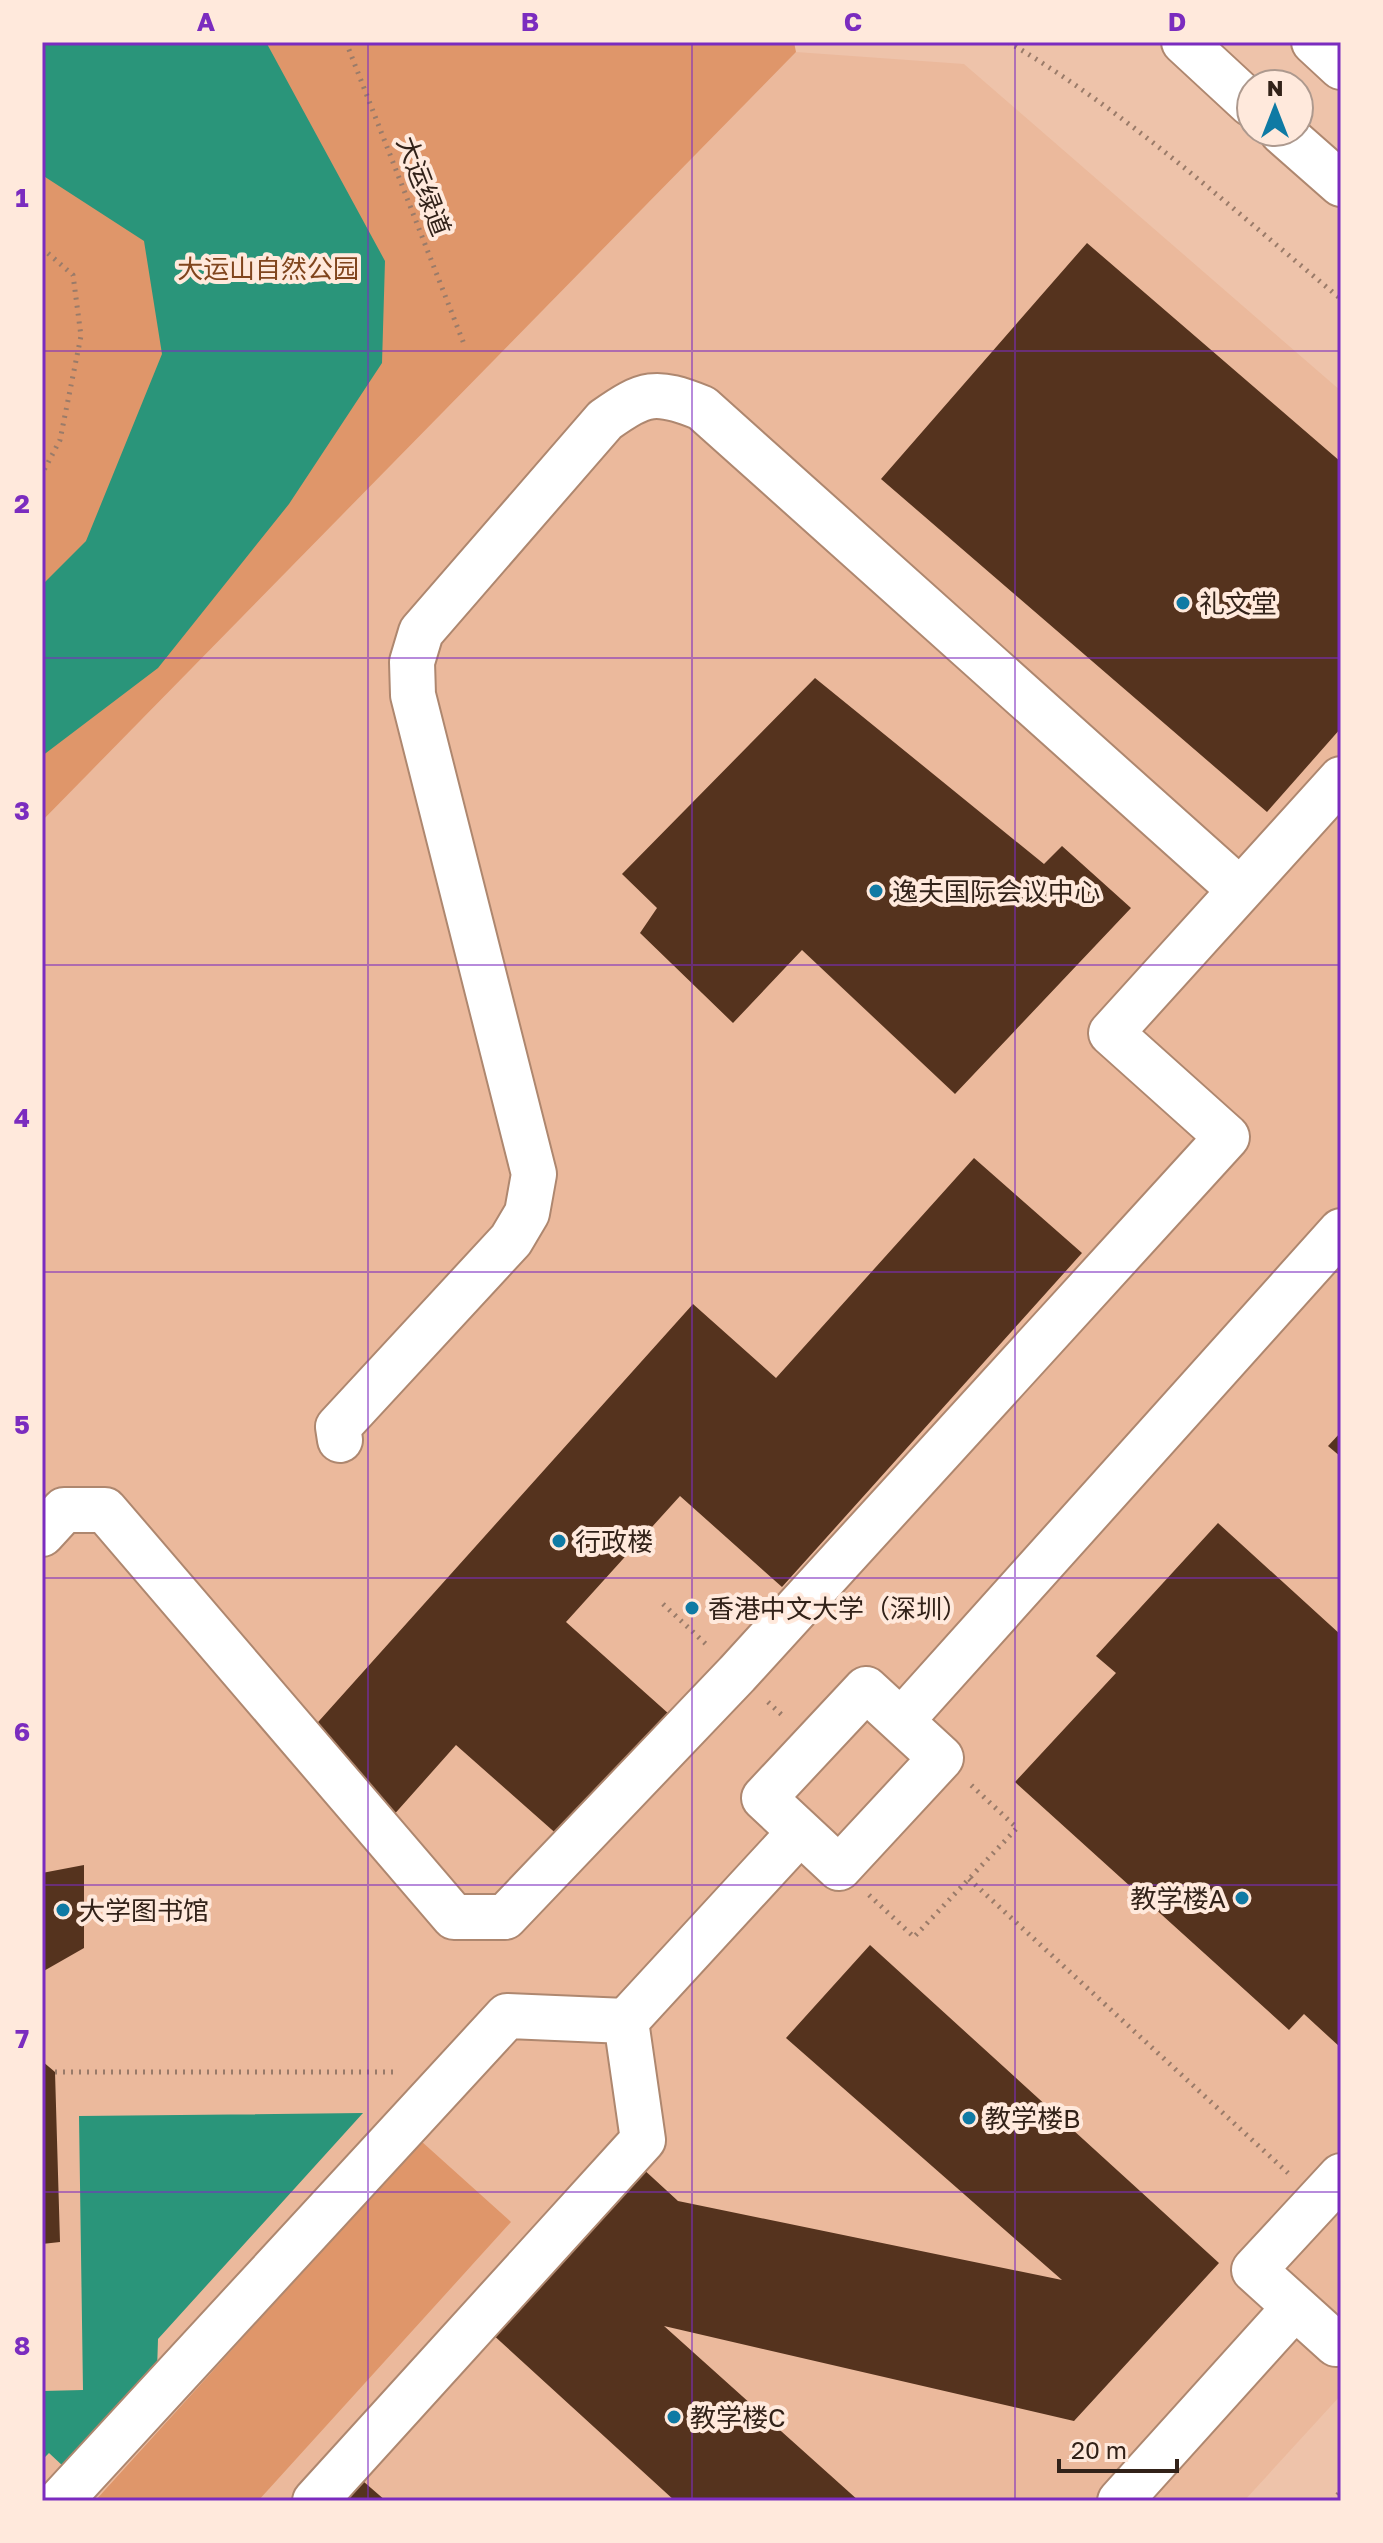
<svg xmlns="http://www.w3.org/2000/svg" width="1383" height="2543" viewBox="0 0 1383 2543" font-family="'Golos Text','Noto Sans SC',sans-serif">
<rect width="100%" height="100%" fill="#eec3aa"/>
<path fill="#ebb99c" d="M796 52 964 64 1341 391V2395L1244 2501H42V821Z"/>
<path fill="#df966a" d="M42 42H794L796 52 42 821Z
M421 2141 511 2222 258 2501H95Z"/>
<path fill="#2a957a" d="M42 42H266L385 261 382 363 289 504 158 668 42 756V585L86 541 162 354 144 241 42 175Z
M363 2113 158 2339 157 2371 64 2467 49 2453 42 2460V2391L83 2390 79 2116Z"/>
<path fill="#55331e" d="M1087 243 1341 462V728L1267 812 881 479Z
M815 678 1044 864 1062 846 1131 908 955 1094 802 950 733 1023 640 933 657 908 622 874Z
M974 1158 1082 1253 782 1587 680 1496 566 1622 669 1714 560 1837 456 1745 391 1818 302 1740 693 1304 776 1378Z
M1341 1432V1457L1328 1446Z
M1218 1523 1341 1635V2048L1304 2014 1289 2030 1015 1782 1116 1673 1096 1656Z
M84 1865V1948L42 1972V1873Z
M870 1945 1219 2263 1074 2421 664 2326 859 2501H675L490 2332 641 2167 678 2201 1062 2280 786 2038Z
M42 2061 55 2072 60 2242 42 2244Z
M356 2475 386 2501H334Z"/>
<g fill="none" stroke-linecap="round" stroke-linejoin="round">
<defs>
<path id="minor" d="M340 1440 338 1427 511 1240 527 1213 534 1174 413 695 412 662 421 632 605 420C645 392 655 389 702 408L1240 890
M42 1534 64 1510H105L454 1917H505L737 1674 1227 1137 1111 1033 1341 779
M866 1689 941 1758 839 1868 764 1798Z
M901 1721 1341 1231
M626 2021 800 1832
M1341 2176 1254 2270 1336 2344 1341 2339
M60 2501 507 2016 626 2021
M315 2501 643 2140 626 2021
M1120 2501 1295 2307"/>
<path id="major" d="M1184 42 1251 104
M1314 42 1341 67
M1282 132 1341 184"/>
</defs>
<use href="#minor" stroke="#ae876f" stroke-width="48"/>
<use href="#major" stroke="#ae876f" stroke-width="48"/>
<path stroke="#9a7b69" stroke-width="5" stroke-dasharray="2 6" stroke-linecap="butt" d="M346 42 464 344
M1008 42C1129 113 1233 210 1341 299
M42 248 73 275 81 336 60 440 42 474
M663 1604 708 1646
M768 1702 784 1717
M969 1879 1288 2173
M869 1895 914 1937 1017 1828 971 1785
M55 2072H398
M1332 2501 1341 2491"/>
<use href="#minor" stroke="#fff" stroke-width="44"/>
<use href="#major" stroke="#fff" stroke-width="44"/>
</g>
<path fill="none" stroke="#7b2cbf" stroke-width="2" stroke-opacity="0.55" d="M368 42V2501M692 42V2501M1015 42V2501M42 351H1341M42 658H1341M42 965H1341M42 1272H1341M42 1578H1341M42 1885H1341M42 2192H1341"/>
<g fill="#0f7aa4" stroke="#ffe9dc" stroke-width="3">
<circle cx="1183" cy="603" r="8"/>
<circle cx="876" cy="891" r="8"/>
<circle cx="559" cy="1541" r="8"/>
<circle cx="692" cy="1608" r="8"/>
<circle cx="1242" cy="1898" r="8"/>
<circle cx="63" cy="1910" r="8"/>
<circle cx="969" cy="2118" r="8"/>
<circle cx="674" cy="2417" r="8"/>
</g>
<g text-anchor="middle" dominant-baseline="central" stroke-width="8" stroke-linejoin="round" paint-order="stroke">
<g font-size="26" fill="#322219" stroke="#ffe9dc">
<text transform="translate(424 186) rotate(69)">大运绿道</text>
</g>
<g font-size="26" fill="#80451d" stroke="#ffe9dc">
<text x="268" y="268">大运山自然公园</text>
</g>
<g font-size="26" fill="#322219" stroke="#ffe9dc" text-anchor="start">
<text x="1199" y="603">礼文堂</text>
<text x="892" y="891">逸夫国际会议中心</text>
<text x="575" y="1541">行政楼</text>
<text x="708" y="1608">香港中文大学（深圳）</text>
<text x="1226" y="1898" text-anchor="end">教学楼A</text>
<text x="79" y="1910">大学图书馆</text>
<text x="985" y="2118">教学楼B</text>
<text x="690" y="2417">教学楼C</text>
</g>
</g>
<rect width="1383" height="2543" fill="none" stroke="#ffe9dc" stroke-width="88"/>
<g transform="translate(1275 108)"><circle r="38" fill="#ffe9dc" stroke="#ad998e" stroke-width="2"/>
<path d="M0-6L14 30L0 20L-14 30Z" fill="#0f7aa4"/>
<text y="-12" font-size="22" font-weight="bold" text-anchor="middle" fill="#322219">N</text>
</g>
<path d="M1059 2459v12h118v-12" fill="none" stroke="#322219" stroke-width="4"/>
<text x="1071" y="2459" font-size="24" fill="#322219" stroke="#ffe9dc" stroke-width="6" paint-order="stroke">20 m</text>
<rect x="44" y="44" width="1295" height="2455" fill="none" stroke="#7b2cbf" stroke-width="3"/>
<g font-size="26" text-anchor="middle" font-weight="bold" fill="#7b2cbf">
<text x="206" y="31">A</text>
<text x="530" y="31">B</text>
<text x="853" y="31">C</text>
<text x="1177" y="31">D</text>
<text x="22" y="207">1</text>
<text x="22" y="513">2</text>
<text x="22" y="820">3</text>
<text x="22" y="1127">4</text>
<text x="22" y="1434">5</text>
<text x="22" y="1741">6</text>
<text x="22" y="2048">7</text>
<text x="22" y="2355">8</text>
</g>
</svg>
